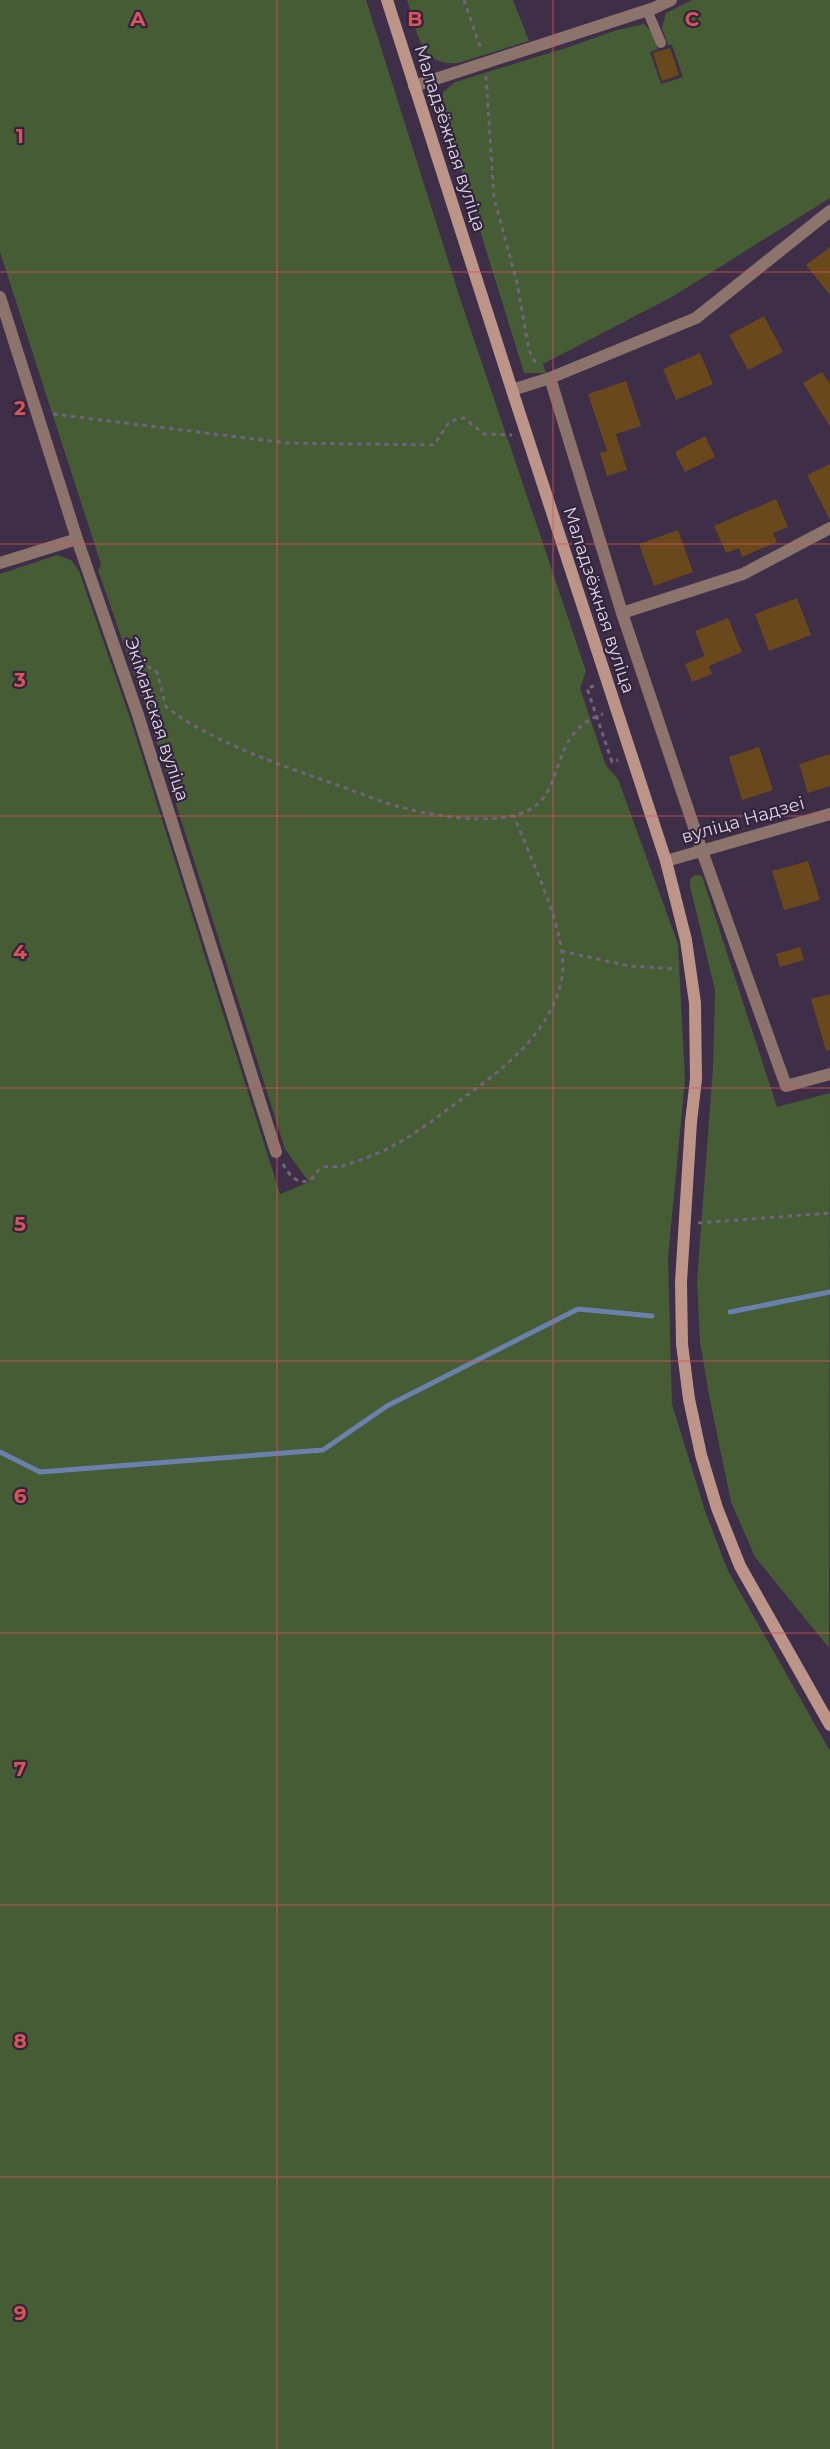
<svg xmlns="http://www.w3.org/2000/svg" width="830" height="2449" viewBox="0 0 830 2449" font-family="Montserrat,sans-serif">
<rect width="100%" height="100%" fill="#3e2e47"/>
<path fill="#455c35" d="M0 0H366L459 295 586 671 580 688 606 766 618 779 678 944 685 1079 668 1258 672 1404 705 1511 728 1571 830 1751V2449H0V574L57 555 71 560 79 571 130 718 280 1194 309 1182 285 1149 147 712 98 570 101 564 0 252Z
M407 0H513L529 41 458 63C419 67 417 30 407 0Z
M692 0H830V198L672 297 543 364 546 373H524L442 107 443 92 455 82 569 47 617 30 644 24 652 32 658 49 650 52 661 84 683 77 672 45H668L662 28 666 13Z
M695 875 702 876 777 1107 830 1093 829 1648 755 1557 731 1502 709 1395 700 1342 697 1281 713 1067 715 990 690 886V879Z"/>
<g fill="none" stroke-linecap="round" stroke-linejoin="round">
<path stroke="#6a80ad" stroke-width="5" d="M730 1312 830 1292
M0 1452 40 1472 323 1450 387 1406 578 1309 652 1316"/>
</g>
<path fill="#69481b" d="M670 48 679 75 662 81 653 53Z
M830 247V295L806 265Z
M764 316 783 352 748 370 729 335Z
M700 353 713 384 676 400 663 369Z
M822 372 830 384V427L803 383Z
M626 381 641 426 616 434 627 470 607 476 600 453 607 451 588 394Z
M705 436 715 457 685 472 675 452Z
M830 464V520L807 475Z
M776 499 788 527 773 533 777 542 742 557 739 548 726 553 714 526Z
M678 530 693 572 654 586 639 544Z
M797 598 811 635 769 651 755 614Z
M728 618 742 652 709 666 712 674 692 682 685 664 705 656 706 660 695 631Z
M759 747 773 790 742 800 729 757Z
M830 754V786L808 793 799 764Z
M808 861 820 900 784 910 772 871Z
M800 947 804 960 780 967 776 954Z
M830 994V1050L826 1051 811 999Z"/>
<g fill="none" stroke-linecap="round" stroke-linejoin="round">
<path stroke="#716379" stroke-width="3" stroke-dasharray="4.5 4.5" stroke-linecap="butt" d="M464 0 481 49
M486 76 494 198 517 283 529 350 537 366
M53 414 287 443 434 445 450 421 464 418 484 434 512 435
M132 657 157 672 166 707C175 713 183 720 193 725 240 752 292 769 343 787 365 795 386 804 408 809 440 817 499 826 529 810 567 790 548 732 603 714
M594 686 587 688 612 762 618 760
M561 951 629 966 677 969
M283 1164C288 1174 298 1186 310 1180 315 1177 316 1172 320 1169 325 1165 334 1167 340 1167 361 1160 384 1152 403 1140 422 1129 441 1114 459 1101 502 1070 552 1033 562 977 569 934 530 858 514 816
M698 1223 830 1213"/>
<path stroke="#8c736b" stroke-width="10" d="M647 10 661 43"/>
<path stroke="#8c736b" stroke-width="12" d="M414 86 654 8 671 0
M0 297 77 539 138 715 276 1152
M550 378 622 613 702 851 786 1086 830 1074
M512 390 550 378 696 318 830 211
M0 563 77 539
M622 613 743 574 830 528
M666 861 830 814"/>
<path stroke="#bc9588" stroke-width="12" d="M387 0 512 390 666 861 686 940 695 1003 696 1079 691 1122 681 1282 682 1344 689 1399 701 1455 717 1508 740 1566 830 1725"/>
</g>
<path fill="none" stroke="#d85457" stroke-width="1.5" stroke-opacity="0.55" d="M277 0V2449M553 0V2449M0 272H830M0 544H830M0 816H830M0 1088H830M0 1361H830M0 1633H830M0 1905H830M0 2177H830"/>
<g text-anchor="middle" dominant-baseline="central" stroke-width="4.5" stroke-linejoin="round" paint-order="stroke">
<g font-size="18" fill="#dfd6e5" stroke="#33243d">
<text transform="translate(450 138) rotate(72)">Маладзёжная вуліца</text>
<text transform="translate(599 600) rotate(72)">Маладзёжная вуліца</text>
<text transform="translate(157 719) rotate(72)">Экіманская вуліца</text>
<text transform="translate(743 820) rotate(-16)">вуліца Надзеі</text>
</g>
</g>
<g font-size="20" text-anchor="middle" font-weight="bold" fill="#d85457" stroke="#33243d" stroke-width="4.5" stroke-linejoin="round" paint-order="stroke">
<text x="138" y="26">A</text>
<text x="415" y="26">B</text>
<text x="692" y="26">C</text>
<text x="20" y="143">1</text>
<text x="20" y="415">2</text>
<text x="20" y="687">3</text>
<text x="20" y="959">4</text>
<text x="20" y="1231">5</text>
<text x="20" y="1503">6</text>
<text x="20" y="1776">7</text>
<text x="20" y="2048">8</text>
<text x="20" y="2320">9</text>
</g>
</svg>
